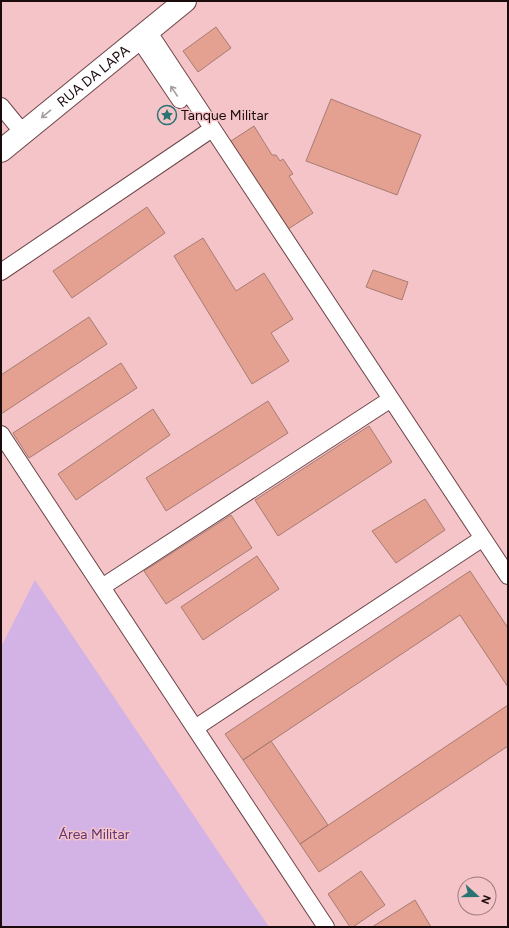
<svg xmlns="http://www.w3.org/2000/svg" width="509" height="928" viewBox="0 0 509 928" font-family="Figtree,sans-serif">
<rect width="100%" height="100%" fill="#f4c4c8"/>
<path fill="#d3b2e6" d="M35 580 269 927H1V647Z"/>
<path fill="#e4a191" stroke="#a77c73" d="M216 27 231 48 198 72 183 51Z
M331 99 421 135 397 195 306 161Z
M254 126 272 155H276L280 161 283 159 293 174 289 176 313 213 285 231 228 143Z
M147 207 165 233 72 298 53 271Z
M203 238 236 291 264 273 293 319 271 333 289 361 252 384 174 256Z
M373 270 408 282 402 300 366 287Z
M89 317 107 344 1 414V375Z
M121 363 137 388 29 458 13 433Z
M268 401 288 433 166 511 146 478Z
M153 409 170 435 76 500 58 474Z
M369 426 392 462 278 536 255 500Z
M425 499 445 530 396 563 372 531Z
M231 515 252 548 166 604 144 571Z
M257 556 279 589 203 640 181 607Z
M470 571 508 628V687L460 615 243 760 225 734Z
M508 705V746L319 872 300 844Z
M271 741 328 825 300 844 243 760Z
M361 871 385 905 353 927H350L328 894Z
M415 900 431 927H372Z"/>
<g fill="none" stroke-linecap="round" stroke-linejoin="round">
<defs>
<path id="street" d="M148 31 508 576
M139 39 180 100
M1 106 23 133
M1 272 212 129
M1 434 326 927
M102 587 391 399
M195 728 483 538"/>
<g id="secondary">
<path id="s1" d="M1 151 185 1"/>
</g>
</defs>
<use href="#street" stroke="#6d4549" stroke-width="18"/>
<use href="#secondary" stroke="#6d4549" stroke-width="24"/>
<use href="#street" stroke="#fff" stroke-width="16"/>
<use href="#secondary" stroke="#fff" stroke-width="22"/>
</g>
<defs><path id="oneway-shaft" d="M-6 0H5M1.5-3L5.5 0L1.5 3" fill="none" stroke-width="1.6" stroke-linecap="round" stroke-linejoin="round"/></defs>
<g stroke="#a49d9e">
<use href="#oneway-shaft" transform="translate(174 91) rotate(-124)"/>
<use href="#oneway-shaft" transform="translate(46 114) rotate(141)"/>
</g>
<defs>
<symbol id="sight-ring" viewBox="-11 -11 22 22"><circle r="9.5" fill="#f4c4c8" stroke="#297372" stroke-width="1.5"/><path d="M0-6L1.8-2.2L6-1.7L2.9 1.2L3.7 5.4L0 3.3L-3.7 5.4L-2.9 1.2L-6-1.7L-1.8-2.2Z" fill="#297372"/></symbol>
</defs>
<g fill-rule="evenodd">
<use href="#sight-ring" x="156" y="104" width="22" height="22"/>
</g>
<g text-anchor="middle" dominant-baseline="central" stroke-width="3" stroke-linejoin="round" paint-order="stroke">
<g font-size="14" fill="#1b0b0d" stroke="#f4c4c8">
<text stroke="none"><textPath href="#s1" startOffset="119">RUA DA LAPA</textPath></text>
</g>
<g font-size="14" fill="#1b0b0d" stroke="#f4c4c8" text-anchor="start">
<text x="181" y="115">Tanque Militar</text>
</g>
<g font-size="14" fill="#613677" stroke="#f4c4c8">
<text x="94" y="834">Área Militar</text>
</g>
</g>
<rect width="509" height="928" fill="none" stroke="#1b0b0d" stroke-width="4"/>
<g transform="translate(477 896) rotate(111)"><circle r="19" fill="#f4c4c8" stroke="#9d7a7d"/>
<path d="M0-3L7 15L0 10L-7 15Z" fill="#297372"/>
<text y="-6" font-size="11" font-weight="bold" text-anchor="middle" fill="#1b0b0d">N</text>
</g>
</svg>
